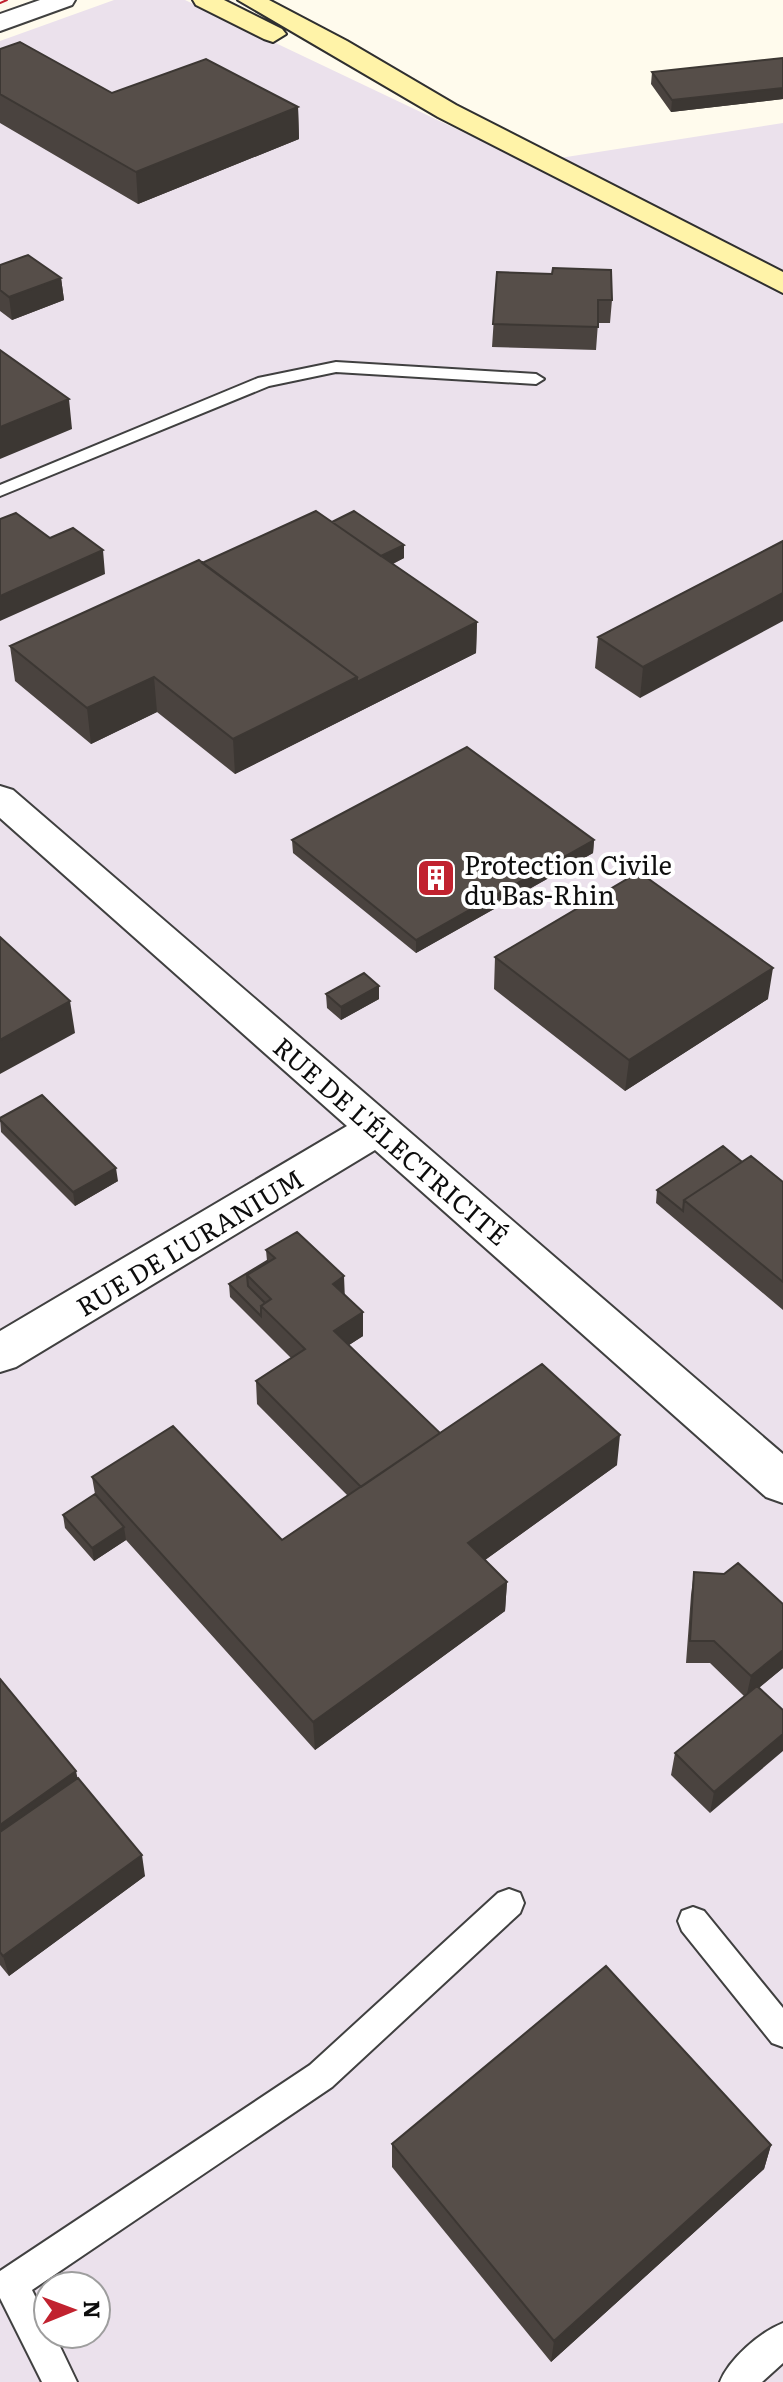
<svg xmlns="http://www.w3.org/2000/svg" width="783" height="2382" viewBox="0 0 783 2382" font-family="Literata,serif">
<rect width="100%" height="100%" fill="#fffbed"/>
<path fill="#ebe1ec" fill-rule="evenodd" d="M114 0H185L528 163 783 123V2382H0V41ZM48 2286H96V2334H48Z"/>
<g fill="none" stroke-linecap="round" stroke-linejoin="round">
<defs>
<path id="service" d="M336 362 536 374 544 379 536 384 336 372 269 386 0 496V485L258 378Z
M509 1889 520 1893 524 1903 520 1913 332 2087 32 2290 48 2322V2334H54L77 2382H42L0 2298V2271L310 2065 498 1893Z
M693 1907 704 1911 783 2008V2047L772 2043 682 1931 678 1921 682 1911Z
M783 2323V2363L762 2382H720C729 2359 760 2332 783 2323Z"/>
<path id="minor" d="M40 0H75L72 5 0 31V14Z
M0 786 13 790 783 1454V1503L766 1497 375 1150 16 1367 0 1372V1331L347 1126 0 818Z"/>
<path id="secondary" d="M193 0H224L282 29 286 34 273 42 264 39 196 5Z
M238 0H269L347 41 456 105 783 272V293L438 117Z"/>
</defs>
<use href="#service" stroke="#404040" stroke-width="4"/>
<use href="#minor" stroke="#404040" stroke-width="4"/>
<use href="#secondary" stroke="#2f2f2f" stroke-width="4"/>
<use href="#service" fill="#fff" fill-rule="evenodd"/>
<use href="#minor" fill="#fff" fill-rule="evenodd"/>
<use href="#secondary" fill="#fff3a8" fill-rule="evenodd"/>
<path stroke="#c1222f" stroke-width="2" d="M0 3 7 0"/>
</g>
<path fill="#4a433f" d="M0 49 112 93 298 107 299 139 138 204 0 123Z
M783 58V99L671 112 651 84 652 72Z
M0 265 61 278 64 300 12 320 0 311Z
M497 272 612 300 610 323H598L596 350 492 347Z
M332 522 404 558 393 564 477 622 476 653 235 774 157 712 91 744 15 681 10 646 202 563Z
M783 541 640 698 595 668 598 637Z
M292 840H594L593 853 416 953 293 853Z
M495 957 768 999 625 1091 494 989Z
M379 986V999L341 1020 327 1008 326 994Z
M0 1118 118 1181 75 1206 1 1132Z
M742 1162 783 1182V1310L656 1203 657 1190Z
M266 1250 344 1276V1295L363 1336 349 1345 440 1433 617 1465 485 1560 507 1582 505 1611 315 1750 126 1540 94 1561 65 1528 63 1515 95 1494 92 1477 282 1540 348 1496 257 1404 256 1381 291 1358 230 1297 229 1284 267 1261Z
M694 1572 783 1604V1668L759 1688 710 1813 671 1775 675 1753 744 1696 710 1663H686L691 1595Z
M0 1679 78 1778 145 1876 9 1976 0 1965Z
M392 2144 771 2145 764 2169 551 2362 392 2167Z"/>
<path fill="#3c3733" d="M783 88V99L671 112 672 100Z
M298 107 299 139 138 204 136 172Z
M61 278 64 300 12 320 9 297Z
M69 399 72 429 0 459V427Z
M404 545V558L367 576 366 563Z
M103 550 105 574 0 621V596Z
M783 593V621L640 698 643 667Z
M477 622 476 653 235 774 233 739 357 677Z
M154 677 157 712 91 744 87 708Z
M594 840 593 853 416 953V940Z
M773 968 768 999 625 1091 629 1060Z
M379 986V999L341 1020V1007Z
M70 1001 75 1033 0 1074V1040Z
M116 1168 118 1181 75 1206 73 1192Z
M344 1276 345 1300 333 1284Z
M363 1312V1336L335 1354 334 1331Z
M620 1435 617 1465 467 1573 468 1543Z
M124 1527 126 1540 94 1561 92 1548Z
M507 1582 505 1611 315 1750 313 1722Z
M783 1650V1668L746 1698 751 1676Z
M783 1734V1751L710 1813 714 1792Z
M76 1771 82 1799 0 1857V1825Z
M142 1855 145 1876 9 1976 3 1956Z
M771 2145 764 2169 551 2362 554 2341Z"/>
<path fill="#564e49" stroke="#3c3733" stroke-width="2" d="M20 42 112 93 206 59 298 107 136 172 0 94V49Z
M783 58V88L672 100 652 72Z
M28 255 61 278 9 297 0 290V265Z
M553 268 611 270 612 300H598V327L493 324 497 272 552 274Z
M0 350 69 399 0 427Z
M316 511 477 622 357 682V677L202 563Z
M354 511 404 545 381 556 332 522Z
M16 513 50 538 73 528 103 550 0 596V519Z
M783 541V593L643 667 598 637Z
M199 560 357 677 233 739 154 677 87 708 10 646Z
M467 747 594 840 416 940 292 840Z
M639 872 773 968 629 1060 495 957Z
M0 937 70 1001 0 1040Z
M364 973 379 986 341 1007 326 994Z
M42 1095 116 1168 73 1192 0 1120V1118Z
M723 1146 742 1162 684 1200 683 1211 657 1190Z
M751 1156 783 1182V1282L684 1200Z
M297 1232 344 1276 333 1284 363 1312 334 1331 440 1433 361 1487 256 1381 305 1349 261 1306 271 1299 247 1275 275 1258 266 1250Z
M267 1261 268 1262 247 1275 248 1286 265 1303 261 1306V1316L229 1284Z
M542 1364 620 1435 468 1543 507 1582 313 1722 92 1477 173 1426 282 1540Z
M95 1494 124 1527 92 1548 63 1515Z
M738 1563 783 1604V1650L751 1676 714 1641H690L694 1572 724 1574Z
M0 1679 76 1771 0 1825Z
M757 1686 783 1710V1734L714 1792 675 1753Z
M78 1778 142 1855 3 1956 0 1952V1832Z
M606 1966 771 2145 554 2341 392 2144Z"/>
<defs>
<symbol id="building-square" viewBox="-11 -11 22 22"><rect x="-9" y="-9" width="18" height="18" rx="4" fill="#c1222f" stroke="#fff"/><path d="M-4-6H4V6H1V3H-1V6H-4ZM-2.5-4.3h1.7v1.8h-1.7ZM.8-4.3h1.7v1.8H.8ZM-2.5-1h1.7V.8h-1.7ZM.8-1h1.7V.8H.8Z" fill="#fff"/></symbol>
</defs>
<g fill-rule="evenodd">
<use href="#building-square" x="414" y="856" width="44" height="44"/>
</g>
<g text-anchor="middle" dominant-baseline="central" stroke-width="8" stroke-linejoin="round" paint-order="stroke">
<g font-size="26" fill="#0d0d0d" stroke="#fff" text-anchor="start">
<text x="464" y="863">Protection Civile<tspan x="464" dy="30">du Bas-Rhin</tspan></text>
</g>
<g font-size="26" fill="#0d0d0d" stroke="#fff">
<text transform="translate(392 1140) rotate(41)">RUE DE L'ÉLECTRICITÉ</text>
<text transform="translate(189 1241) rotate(-31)">RUE DE L'URANIUM</text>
</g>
</g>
<g transform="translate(72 2310) rotate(89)"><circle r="38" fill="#ffffff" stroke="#9e9e9e" stroke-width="2"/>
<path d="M0-6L14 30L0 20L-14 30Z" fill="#c1222f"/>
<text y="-12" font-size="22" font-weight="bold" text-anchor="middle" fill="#0d0d0d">N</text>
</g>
</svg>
